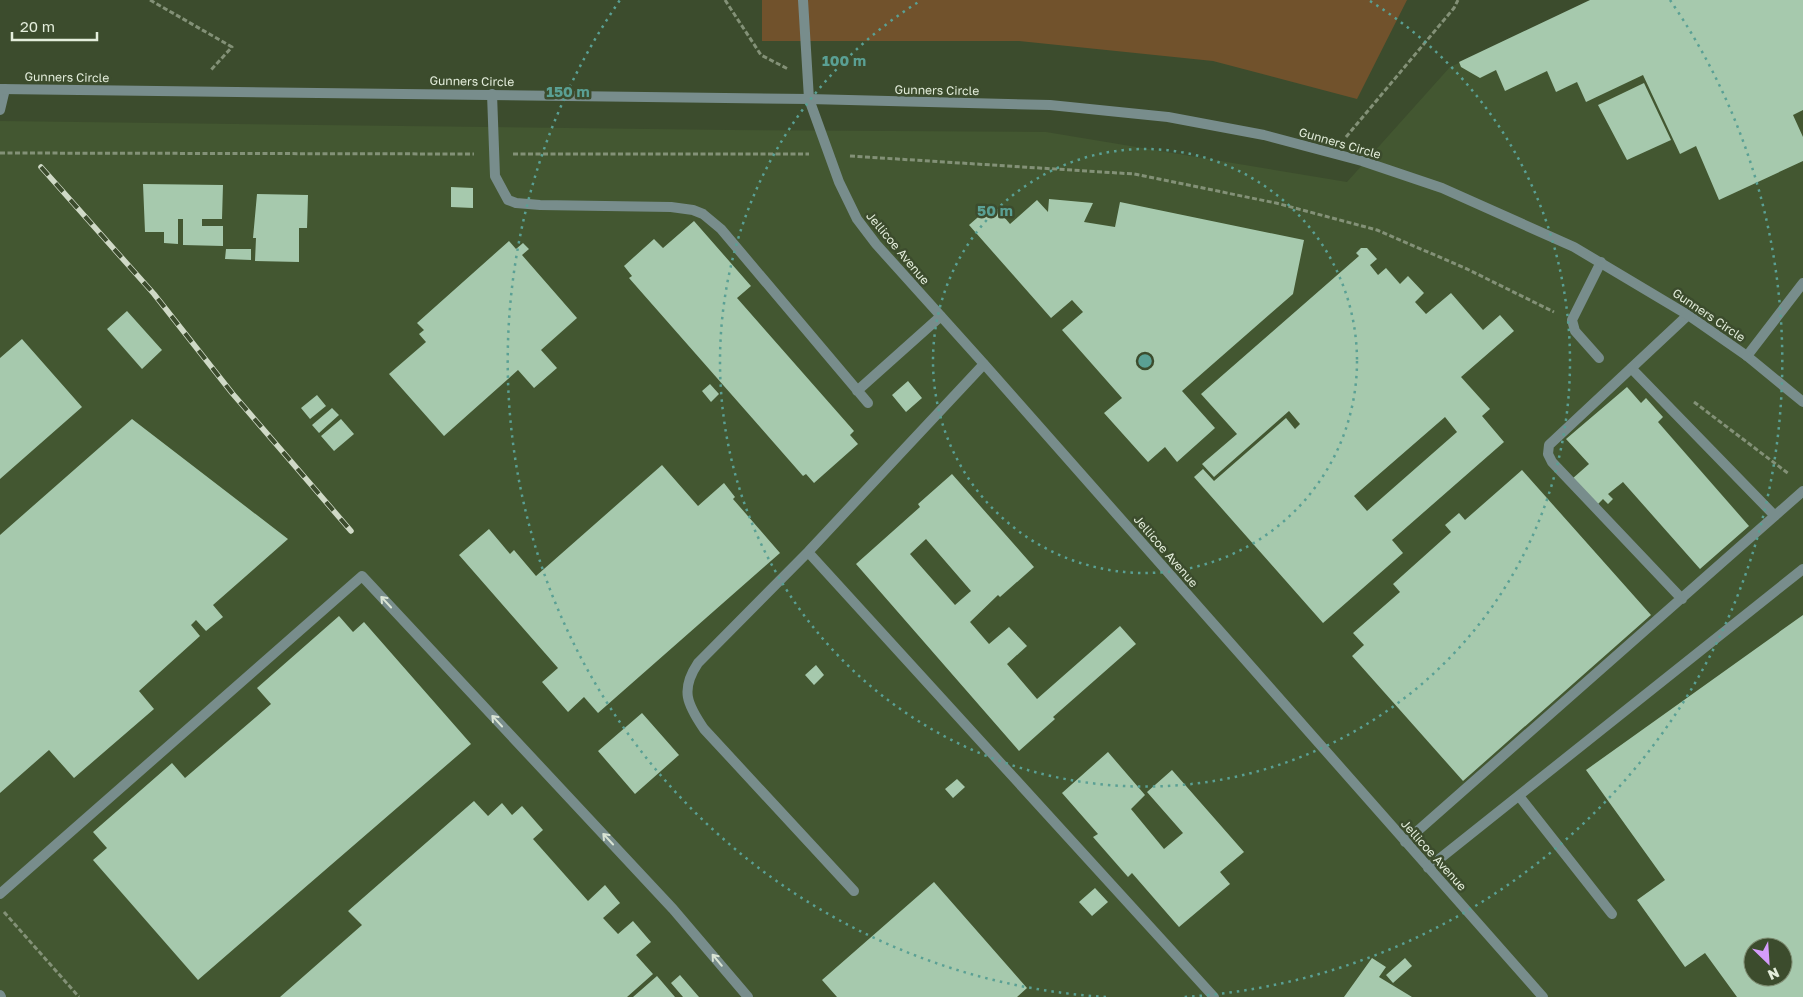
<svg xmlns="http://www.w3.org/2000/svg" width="1803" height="997" viewBox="0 0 1803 997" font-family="'Golos Text',sans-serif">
<rect width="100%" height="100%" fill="#3c4c2d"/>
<path fill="#435731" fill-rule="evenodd" d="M1597 0H1803V997H0V121L730 130 1046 132 1347 182 1450 67ZM1753 947H1783V977H1753Z"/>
<path fill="#71522c" d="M762 0H1407L1357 99 1213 61 1019 41H762Z"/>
<path fill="#a6c9ad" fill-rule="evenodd" d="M1590 0H1803V110L1793 115 1803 137V161L1719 200 1696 146 1680 154 1643 75 1586 102 1577 82 1556 92 1547 71 1505 91 1496 70 1480 78 1461 67 1459 62Z
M1644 83 1671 140 1627 160 1598 105Z
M143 184 223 185 222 219H202V226H223V246L183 245V219H178V244L164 243V232H145Z
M451 187 473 188V208L451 207Z
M257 194 308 195 307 228H299V262L255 261 256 238H253Z
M1049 199 1093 203 1084 222 1115 227 1120 202 1304 240 1293 294 1182 391 1215 428 1177 462 1165 447 1148 462 1104 413 1122 398 1062 330 1083 312 1072 300 1051 318 969 225 993 204 1010 224 1037 200 1048 212Z
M694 221 751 286 737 298 854 431 850 435 858 444 814 483 806 474 803 476 629 278 632 276 624 266 654 239 663 248Z
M509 241 516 249 523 243 529 249 522 255 577 318 541 350 557 368 534 388 518 370 444 436 389 374 426 342 419 334 424 330 417 323Z
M1361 248H1367L1377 259 1370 265 1378 275 1386 268 1400 284 1408 276 1424 293 1415 302 1426 314 1451 293 1483 330 1500 315 1514 331 1461 377 1490 409 1482 416 1504 442 1392 540 1403 553 1323 623 1194 477 1203 469 1214 481 1286 418 1295 429 1300 424 1289 411 1214 477 1202 464 1237 434 1201 394 1359 256 1356 253ZM1445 417 1457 432 1367 511 1354 496Z
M226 249H251V260L225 259Z
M127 311 162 350 142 369 107 329Z
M22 339 82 407 0 479V358Z
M908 381 922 398 906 412 892 395Z
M710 384 719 394 711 402 702 391Z
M1627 387 1641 403 1646 398 1663 417 1658 422 1749 526 1700 569 1623 482 1608 494 1613 499 1608 504 1603 499 1596 506 1572 479 1589 464 1566 439Z
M317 395 326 406 310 419 301 408Z
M332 408 339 415 319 433 312 425Z
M132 419 288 539 213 605 223 617 206 631 196 620 191 625 200 636 139 691 154 709 74 778 49 750 0 793V535Z
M341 419 354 434 334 451 321 436Z
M662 465 698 506 724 483 735 497 733 499 780 553 598 713 584 697 568 712 542 682 558 668 459 555 489 529 510 554 514 550 536 576Z
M1522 470 1651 615 1463 781 1352 656 1364 645 1353 633 1400 592 1393 584 1451 532 1445 525 1459 513 1465 520Z
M952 474 1034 567 1000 597 998 595 970 622 989 644 1009 627 1027 646 1007 664 1037 699 1120 626 1136 644 1053 717 1055 719 1019 751 856 564 920 507 918 504ZM926 539 971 591 955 605 910 554Z
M1803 615V997H1737L1705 953 1685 967 1637 900 1665 880 1586 770ZM1753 947H1783V977H1753Z
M339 616 353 632 364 622 471 744 198 980 93 860 107 848 93 832 172 763 185 778 271 704 257 688Z
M816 665 824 675 814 685 805 675Z
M642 713 679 755 635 794 598 751Z
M1108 752 1145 795 1131 809 1164 849 1183 833 1147 792 1172 770 1244 852 1220 872 1230 884 1179 927 1132 873 1128 877 1093 837 1098 834 1062 793Z
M957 779 965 787 953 798 945 789Z
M474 801 488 816 502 803 512 815 522 806 543 830 533 839 588 901 605 885 620 903 603 918 618 934 633 921 651 942 636 955 653 974 627 997H280L362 925 348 911Z
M934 882 1027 988 1017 997H837L822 980Z
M1095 888 1108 902 1092 916 1079 902Z
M1372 958 1386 967 1379 977 1412 997H1344Z
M1405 958 1412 966 1393 983 1386 975Z
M680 975 699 997H683L671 983Z
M657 976 675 997H633Z"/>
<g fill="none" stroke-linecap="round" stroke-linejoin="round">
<path stroke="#839177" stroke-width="3" stroke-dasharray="5 2.5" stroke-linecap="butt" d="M150 0 232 47 210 71
M725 0 761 55 788 69
M1346 137 1454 8 1458 0
M0 153 474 154
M513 154H809
M850 156 1134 174 1276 203 1377 230 1467 269 1554 312
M1694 402 1789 474
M4 912 79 997"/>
<path stroke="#788d8c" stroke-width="10" d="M803 0 809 99 839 182 857 219 876 244 984 364 1543 997
M492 94 495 176 508 200 516 203 540 205 671 207 693 210 703 214 721 229 868 403
M0 110 5 89
M1747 356 1803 283
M1599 358 1575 331 1572 320 1601 262
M1631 368 1775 516
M857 391 941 316
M808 552 1214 997
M1682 599 1552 462 1548 454 1549 445 1688 315
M1519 796 1612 914
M1405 842 1803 491
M1428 868 1803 569
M854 891 704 729C687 704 680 690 698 663L808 552 984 364
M0 894 362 576 673 909 748 997
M0 995 1 997"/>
<path stroke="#788d8c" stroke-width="10" d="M0 89 809 99 1050 105 1168 117 1264 135 1362 161 1442 188 1574 247 1688 315 1747 356 1803 402"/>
<defs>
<path id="rail" d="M41 167 154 294 232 393 351 531"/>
</defs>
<use href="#rail" stroke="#cfd9c6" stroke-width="5.5"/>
<use href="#rail" stroke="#3c4c2d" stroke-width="4" stroke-dasharray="11" stroke-linecap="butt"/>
</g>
<defs><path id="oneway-shaft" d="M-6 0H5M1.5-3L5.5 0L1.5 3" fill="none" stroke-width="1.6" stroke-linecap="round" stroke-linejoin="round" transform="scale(1.25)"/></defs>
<g stroke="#d9e4d4">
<use href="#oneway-shaft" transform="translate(386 602) rotate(-133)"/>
<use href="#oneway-shaft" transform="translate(497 721) rotate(-133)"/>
<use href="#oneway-shaft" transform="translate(608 839) rotate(-133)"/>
<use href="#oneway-shaft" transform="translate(717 960) rotate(-130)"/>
</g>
<g fill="none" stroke="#5aa094" stroke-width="2.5" stroke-dasharray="2.5 5">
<circle cx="1145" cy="361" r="212"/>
<path d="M1370 1A425 425 0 1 1 920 1"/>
<path d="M1106 997A637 637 0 0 1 620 0M1670 0A637 637 0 0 1 1184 997"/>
</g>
<g text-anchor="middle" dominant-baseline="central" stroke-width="5" stroke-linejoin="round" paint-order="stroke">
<g font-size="12" fill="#e4eedc" stroke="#3c4c2d">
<text transform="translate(67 77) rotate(1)">Gunners Circle</text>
<text transform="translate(472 81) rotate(1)">Gunners Circle</text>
<text transform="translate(937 90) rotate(1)">Gunners Circle</text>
<text transform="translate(1340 143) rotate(16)">Gunners Circle</text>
<text transform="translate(898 248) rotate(50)">Jellicoe Avenue</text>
<text transform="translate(1709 315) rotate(34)">Gunners Circle</text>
<text transform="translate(1166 551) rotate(49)">Jellicoe Avenue</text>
<text transform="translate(1434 855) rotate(48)">Jellicoe Avenue</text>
</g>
</g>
<circle cx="1145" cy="361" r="8" fill="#5aa094" stroke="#3c4c2d" stroke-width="2.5"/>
<g font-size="15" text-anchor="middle" font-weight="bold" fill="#5aa094" stroke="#3c4c2d" stroke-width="5" stroke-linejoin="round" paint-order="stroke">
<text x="844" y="66">100 m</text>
<text x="568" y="97">150 m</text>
<text x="995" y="216">50 m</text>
</g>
<g transform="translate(1768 962) rotate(155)"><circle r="24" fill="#3c4c2d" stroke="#7f8d73"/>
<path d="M0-4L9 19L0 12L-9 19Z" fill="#d59cfb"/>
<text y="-8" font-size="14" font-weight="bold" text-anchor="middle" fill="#e4eedc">N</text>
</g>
<path d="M12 32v8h85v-8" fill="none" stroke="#e4eedc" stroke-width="2.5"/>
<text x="20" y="32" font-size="15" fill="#e4eedc" stroke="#3c4c2d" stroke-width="4" paint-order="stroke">20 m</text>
</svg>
